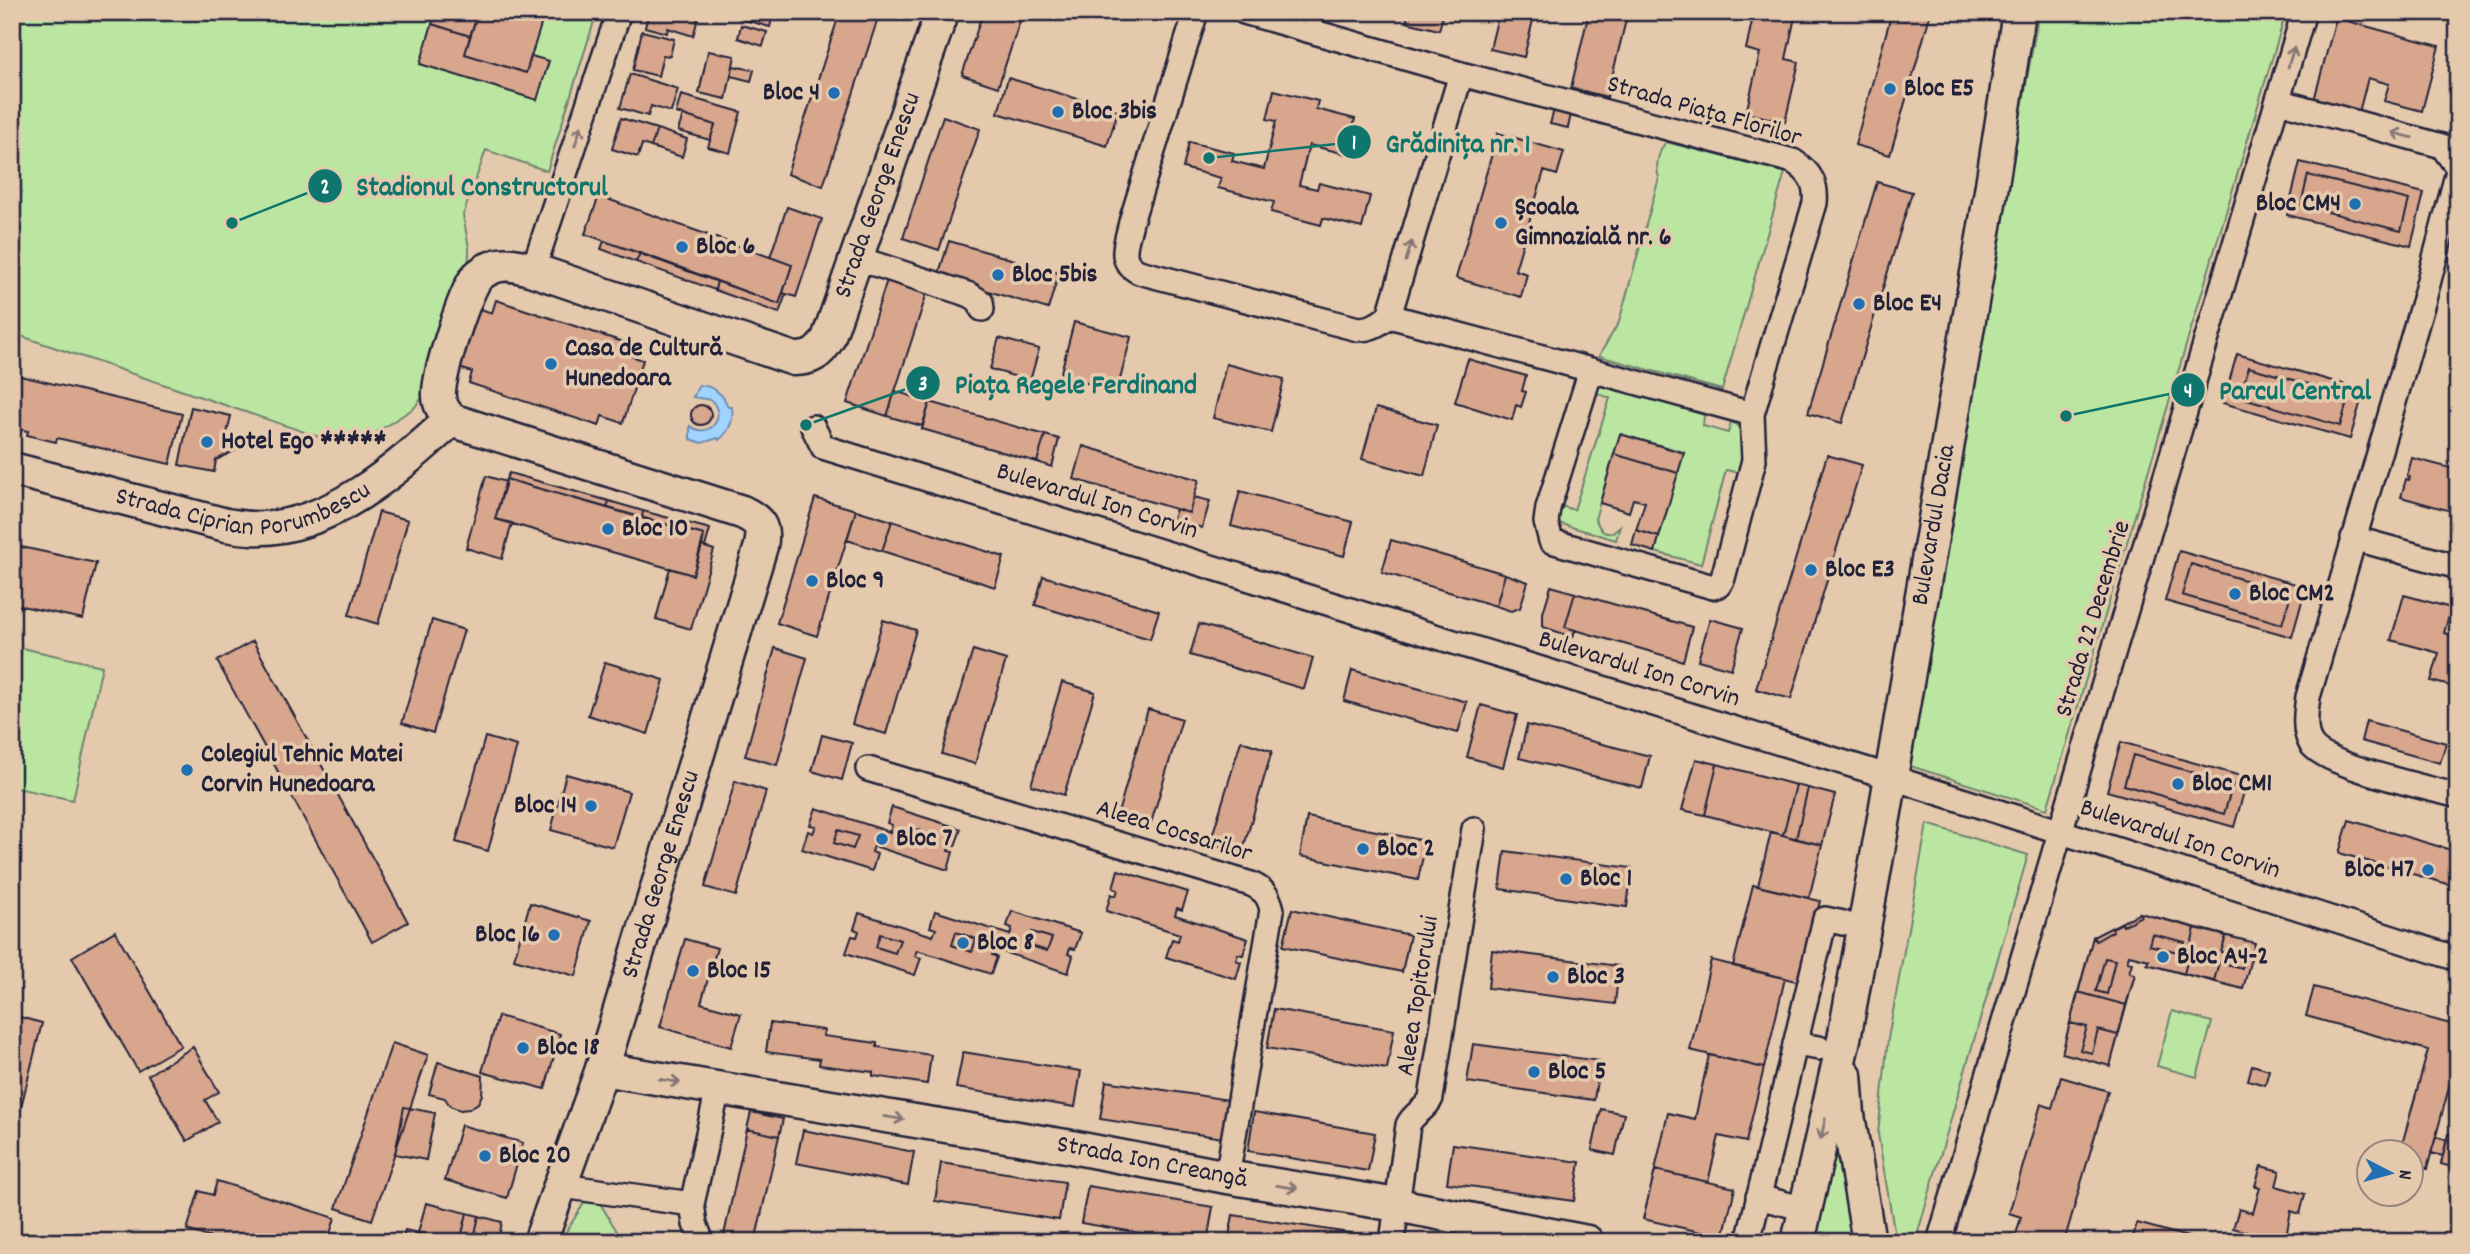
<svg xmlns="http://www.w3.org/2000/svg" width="2470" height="1254" viewBox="0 0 2470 1254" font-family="Dekko,sans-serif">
<rect width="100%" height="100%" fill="#e5c9ac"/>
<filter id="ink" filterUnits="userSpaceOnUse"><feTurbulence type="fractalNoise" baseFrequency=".0143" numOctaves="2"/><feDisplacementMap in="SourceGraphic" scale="14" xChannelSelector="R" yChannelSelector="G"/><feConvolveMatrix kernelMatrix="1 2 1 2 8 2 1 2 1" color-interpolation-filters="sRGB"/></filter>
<g filter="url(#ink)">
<path fill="#bbe6a2" stroke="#6e846e" stroke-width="2" d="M12 12H597L547 171 486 150 463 215 469 248 468 278 429 389 414 408 361 442 325 439 12 333Z
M2039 12H2286L2047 809 1904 764Z
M1666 142 1785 172 1722 390 1599 356 1619 322 1659 178C1655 166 1658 152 1666 142Z
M1601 386 1612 387 1704 415 1703 426 1728 433 1731 422C1738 424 1740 428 1743 435L1745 474 1726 470 1701 564 1655 552 1684 452 1620 434 1595 519C1600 525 1599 535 1612 533L1620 526 1616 540 1558 523 1556 511 1558 505 1574 510 1610 398 1594 392Z
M22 648 102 666 73 800 12 787V691Z
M1927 824 2028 855 1915 1242H1896L1878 1134 1888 1039Z
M2172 1011 2212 1022 2197 1077 2157 1066Z
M1835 1120 1856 1242 1813 1230Z
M592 1190 621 1238 625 1242H563L564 1235Z"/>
<path fill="#a0d4fe" stroke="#6e8db0" stroke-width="2" d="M699 385C714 386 723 393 728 407H732C734 421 730 431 719 440L718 438 702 443 690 439V426C709 440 728 417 711 400L693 397Z"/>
<path fill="#d7a68c" stroke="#22223b" stroke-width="2" d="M436 12H478L470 36 432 24Z
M478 12H545L526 73 465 54Z
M649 12H700L693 36 668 28 667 33 645 27Z
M716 12H768L773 14 770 27Z
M840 12H880L823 186 787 174Z
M983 12H1023L998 87 962 75Z
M1409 12H1444L1439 30 1406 22Z
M1499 12H1535L1524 57 1490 49Z
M1589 12H1628L1607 97 1571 88Z
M1754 12H1796L1786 59 1799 62 1785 122 1746 113 1760 53 1746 49Z
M1892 12H1931L1890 155 1855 145Z
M2336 18 2439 46 2422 111 2384 101 2389 84 2368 78 2359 112 2314 100Z
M432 24 470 36 465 54 526 73 531 56 549 61 537 100 420 64Z
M741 25 767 32 763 46 738 38Z
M642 31 674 39 670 56 663 55 658 76 633 70Z
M708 51 735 56 726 99 699 93Z
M733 66 754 70 751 81 731 76Z
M630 74 678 89 671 112 651 106 648 116 620 108Z
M1008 78 1118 111 1107 146 998 113Z
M1274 90 1318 101 1316 109 1355 119 1346 154 1309 145 1299 185 1317 189 1319 183 1370 196 1362 228 1323 218 1321 225 1271 212 1274 202 1218 188 1221 178 1183 168 1189 142 1234 153 1232 161 1264 169 1276 121 1267 119Z
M681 95 741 112 730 153 708 147 715 125 676 113Z
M1554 110 1571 114 1568 128 1550 124Z
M683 115 715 125 710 140 678 131Z
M943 116 980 129 939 250 903 238Z
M621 118 657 129 651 147 642 144 638 157 612 149Z
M657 129 687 139 682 157 651 147Z
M1498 133 1564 152 1557 175 1544 171 1515 270 1527 274 1521 297 1456 278Z
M2300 162 2424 193 2411 246 2287 215Z
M2308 175 2409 200 2401 231 2301 205Z
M1877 182 1912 192 1842 423 1808 413Z
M599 196 792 265 779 304 585 234Z
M787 207 822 219 796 297 783 293 792 265 770 257Z
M604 241 640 253 636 262 601 249Z
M949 241 1059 273 1048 309 938 276Z
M640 253 717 281 715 290 636 262Z
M888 277 928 290 887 416 847 403Z
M717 281 779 304 783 293 786 294 779 313 715 290Z
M496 300 626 343 623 353 643 360 623 423 602 416 599 426 469 383 472 372 459 368 478 308 492 313Z
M1074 322 1131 337 1117 391 1060 376Z
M999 338 1039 349 1030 381 990 369Z
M2237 354 2364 390 2350 439 2223 403Z
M1468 359 1526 376 1522 391 1526 392 1521 407 1516 405 1512 420 1455 402Z
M1226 364 1284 379 1271 432 1213 418Z
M2249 367 2349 396 2340 426 2240 397Z
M12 374 182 414 170 464 57 438 56 442 27 435 28 431 12 428Z
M895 391 930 402 922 426 887 416Z
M930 402 1045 435 1037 462 922 429Z
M691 415a10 10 0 1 1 20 0a10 10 0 1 1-20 0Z
M191 407 231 416 227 433 236 450 216 460 214 472 179 465Z
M1376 408 1437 425 1424 476 1362 459Z
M1620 434 1684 453 1678 473 1614 454Z
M1045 435 1059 439 1052 467 1037 462Z
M1083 446 1199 480 1189 513 1074 479Z
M1614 454 1678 473 1659 537 1636 530 1645 502 1633 499 1629 512 1600 503Z
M1827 455 1862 465 1791 699 1756 689Z
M2412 458 2458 470V513L2401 497 2406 479 2409 480 2410 477 2407 476Z
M509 473 609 501 607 508 506 479Z
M486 476 506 482 495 519 512 523 502 559 466 548Z
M506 479 704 535 693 575 495 519Z
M1240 491 1353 522 1344 556 1231 526Z
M1194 497 1210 501 1202 528 1173 519 1176 509 1189 513Z
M815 498 856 510 817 636 777 623Z
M609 501 643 511 642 518 607 508Z
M856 510 892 521 882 551 847 540Z
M643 511 710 529 705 547 702 546 704 535 642 518Z
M379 512 408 520 378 624 349 615Z
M892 521 1004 557 995 587 882 551Z
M1636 530 1659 537 1655 552 1632 545Z
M1391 540 1505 574 1496 606 1382 572Z
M12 545 96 563 83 619 12 604Z
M702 546 714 550 691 629 656 619 670 568 693 575Z
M2179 551 2306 587 2292 637 2165 601Z
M2191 564 2291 594 2282 624 2182 595Z
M1505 574 1528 582 1520 608 1511 611 1496 606Z
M1043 576 1159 611 1150 639 1035 605Z
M1551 586 1575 593 1565 627 1575 630 1573 637 1543 627V613Z
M1575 593 1692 627 1683 661 1565 627Z
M2404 595 2451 608 2444 633 2458 637V688L2431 681 2439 653 2391 640Z
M1710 619 1743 628 1731 669 1698 660Z
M432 620 464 630 433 733 402 723Z
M883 620 916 630 886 734 852 724Z
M1199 624 1313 658 1304 689 1190 655Z
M253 641 408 922 372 942 217 661Z
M775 648 807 658 777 765 745 756Z
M973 650 1006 660 975 764 942 754Z
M605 662 664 680 648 734 588 715Z
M1352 670 1467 702 1458 733 1344 701Z
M1062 682 1095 692 1064 795 1031 785Z
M1481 705 1517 715 1503 767 1467 757Z
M1148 709 1182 719 1151 823 1118 813Z
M2366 721 2446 743 2440 763 2361 741Z
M1527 725 1650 756 1642 788 1519 758Z
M822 735 852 743 842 780 812 771Z
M485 737 517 746 488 851 456 842Z
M1241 741 1272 751 1242 853 1210 843Z
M2121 742 2248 778 2234 827 2107 791Z
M2133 755 2233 784 2224 814 2124 785Z
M1696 759 1717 764 1705 815 1682 810Z
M1717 764 1796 785 1783 835 1705 815Z
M566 774 629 792 613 847 551 830Z
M735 781 766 791 736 896 705 887Z
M1796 785 1808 788 1796 839 1783 835Z
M1808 788 1835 795 1822 845 1796 839Z
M892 807 961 829 955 846 950 844 948 851 953 852 948 870 874 846 872 852 877 854 872 871 802 849 808 831 813 833 816 826 810 825 816 808 890 832 892 825 887 823Z
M1307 817 1426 841 1418 880 1300 856Z
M2349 820 2458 852V887L2339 853Z
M912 828 932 835 927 847 908 841Z
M838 830 858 836 853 849 834 843Z
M1771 832 1822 845 1809 898 1758 886Z
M1505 851 1632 868 1627 907 1500 889Z
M1118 870 1188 892 1182 910 1177 908 1175 915 1248 939 1243 955 1238 954 1236 960 1241 962 1236 979 1166 957 1172 939 1178 941 1180 934 1106 911 1111 894 1116 896 1118 890 1113 888Z
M1753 885 1820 901 1800 982 1733 966Z
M530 903 591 921 576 976 514 959Z
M1292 909 1410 935 1402 972 1283 946Z
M935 911 1010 935 1012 928 1007 926 1012 911 1081 933 1075 949 1070 948 1068 954 1073 956 1068 973 994 949 992 955 997 957 991 974 917 950 915 956 921 958 915 975 846 953 852 936 857 937 859 931 854 929 859 913 933 936 936 929 930 927Z
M2140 913 2195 928 2184 974 2147 964 2149 960 2129 955 2127 962 2132 963 2129 973 2135 974 2126 1005 2078 992 2093 937 2096 941 2113 931 2112 928 2122 923 2123 926 2141 916Z
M2140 913 2255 943 2243 989 2147 964 2149 960 2129 955 2127 962 2132 963 2129 973 2135 974 2110 1066 2062 1053 2093 937Z
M2195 928 2255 943 2243 989 2184 974Z
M2195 928 2226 936 2221 952 2245 958 2242 968 2219 962 2214 981 2184 974Z
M115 931 181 1046 138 1071 72 957Z
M956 932 976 939 972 952 952 945Z
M1032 932 1052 938 1047 951 1028 945Z
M880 934 900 940 895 953 876 947Z
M2152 934 2185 942 2182 953 2149 945Z
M685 939 717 948 701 1003 741 1014 731 1047 660 1027Z
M1492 950 1619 966 1615 1004 1488 988Z
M2105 958 2115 960 2107 994 2096 991Z
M1711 960 1785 978 1764 1068 1690 1050Z
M2314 987 2458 1026V1086L2450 1084 2427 1169 2410 1164V1152H2400L2428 1050 2306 1016Z
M2078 992 2126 1005 2110 1066 2062 1053Z
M2078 992 2126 1005 2118 1035 2098 1030 2092 1053 2080 1050 2087 1027 2070 1023Z
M1274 1009 1394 1030 1387 1069 1267 1048Z
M12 1015 42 1023 18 1119 12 1118Z
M498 1016 560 1034 545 1089 482 1072Z
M770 1023 824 1030 823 1036 877 1043V1047L931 1055 927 1084 873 1076V1072L819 1065 820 1059 766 1052Z
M392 1043 428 1055 372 1220 336 1208Z
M1473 1044 1600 1061 1594 1100 1467 1082Z
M193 1047 219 1092 205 1100 218 1122 187 1141 148 1075Z
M963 1052 1081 1071 1075 1107 956 1088Z
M1709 1055 1764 1068 1746 1142 1719 1136 1708 1182 1655 1170 1668 1113 1695 1119Z
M438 1062 483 1076 482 1095 478 1103 469 1109 460 1110 450 1106 445 1098 429 1094Z
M2252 1065 2269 1070 2265 1085 2248 1080Z
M2061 1077 2108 1091 2064 1242H2014L2021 1217 2009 1213 2041 1104 2052 1108Z
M1106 1081 1229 1100 1223 1138 1100 1119Z
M404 1107 435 1113 426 1160 395 1154Z
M1601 1109 1624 1114 1615 1155 1592 1150Z
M751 1112 783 1119 779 1136 747 1129Z
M1254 1112 1375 1133 1368 1171 1248 1151Z
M461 1125 523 1143 507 1198 445 1180Z
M747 1129 779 1136 755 1242 724 1235Z
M803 1130 914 1152 908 1185 796 1163Z
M2448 1134 2458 1137V1169L2441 1164Z
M2436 1137 2447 1140 2443 1156 2431 1153Z
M1453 1144 1580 1162 1574 1201 1447 1183Z
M941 1163 1065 1182 1059 1220 935 1201Z
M2261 1166 2280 1171 2276 1186 2305 1194 2300 1214 2291 1211 2285 1242H2264L2266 1237 2233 1228 2239 1209 2253 1213 2260 1187 2255 1186Z
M1655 1170 1735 1188 1723 1237 1643 1219Z
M217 1181 335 1218 328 1240 333 1242H223L187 1230 199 1191 213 1195Z
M1088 1186 1213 1207 1207 1242H1193L1081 1223Z
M426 1203 467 1213 460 1242 418 1233Z
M467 1213 479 1216 473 1242H460Z
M1233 1215 1356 1234 1354 1242H1228Z
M479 1216 502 1222 498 1242H473Z
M2137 1223 2206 1242H2138L2132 1240Z
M405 1230 418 1233 427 1242H402Z"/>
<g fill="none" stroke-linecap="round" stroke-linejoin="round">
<defs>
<path id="street" d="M1196 12 1131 222C1127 242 1116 261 1139 272L1358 329C1371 329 1379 324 1389 316L1461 74
M1244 12 1461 74 1793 161C1810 172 1817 183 1815 203L1752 414 1754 460 1723 578 1719 585 1713 587 1551 541 1546 522 1548 508 1591 370 1389 316
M2278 101 2442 146 2458 168
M2458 171 2424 299 2308 697C2306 711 2303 731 2311 744 2325 766 2429 788 2458 796
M856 258 970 295 981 302 982 309
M533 270 619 12
M1591 370 1752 414
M813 427 823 447 1871 771 2458 959
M2353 538 2458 567
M868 769 1251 884C1264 890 1269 896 1272 910L1227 1177
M1795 1044 1819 1048
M562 1186 692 1204 695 1224 702 1242
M1758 1197 1790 1205
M692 1204 718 1089
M1392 1242 1408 1125C1413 1113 1426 1110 1431 1098L1474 829
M1748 1242 1825 919 1843 923
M1939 1242C2058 831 2184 423 2304 12"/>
<g id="secondary">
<path id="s1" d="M12 469 226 525C234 526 243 528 252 528 328 532 399 467 451 420"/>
<path id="s2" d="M602 1069 1066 1146 1227 1177 1397 1205 1587 1242"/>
<path d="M1845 1075 1848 1115 1869 1242"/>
<path id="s3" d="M540 1242 602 1069 761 546C765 527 759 520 742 512L451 420C445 412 439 406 439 396 437 378 465 291 477 277 480 274 487 269 491 268 504 261 520 266 533 270L794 359C811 359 819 354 828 339L942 12"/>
<path id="s4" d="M1798 1242 1844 1039 1885 812 1991 191 2019 12"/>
</g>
</defs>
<use href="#street" stroke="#22223b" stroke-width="28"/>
<use href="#secondary" stroke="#22223b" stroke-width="37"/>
<use href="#street" stroke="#e5c9ac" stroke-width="23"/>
<use href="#secondary" stroke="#e5c9ac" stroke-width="32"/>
</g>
<defs><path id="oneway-shaft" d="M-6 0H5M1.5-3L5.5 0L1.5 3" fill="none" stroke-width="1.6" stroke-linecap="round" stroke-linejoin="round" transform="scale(1.75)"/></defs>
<g stroke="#847674">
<use href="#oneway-shaft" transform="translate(2291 57) rotate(-74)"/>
<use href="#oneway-shaft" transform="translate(2402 135) rotate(-165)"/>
<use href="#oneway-shaft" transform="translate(578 136) rotate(-72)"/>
<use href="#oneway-shaft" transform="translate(1409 251) rotate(-73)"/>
<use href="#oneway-shaft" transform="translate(670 1081) rotate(9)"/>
<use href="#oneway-shaft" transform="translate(894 1118) rotate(9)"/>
<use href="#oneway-shaft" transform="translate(1823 1129) rotate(103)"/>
<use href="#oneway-shaft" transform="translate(1287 1187) rotate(9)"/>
</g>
</g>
<g fill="#1f6fb2" stroke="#e5c9ac" stroke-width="2.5">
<circle cx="1890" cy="89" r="7"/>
<circle cx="834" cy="93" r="7"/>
<circle cx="1058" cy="112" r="7"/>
<circle cx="2355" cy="204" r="7"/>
<circle cx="1501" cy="223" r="7"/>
<circle cx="682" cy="247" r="7"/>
<circle cx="998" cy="275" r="7"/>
<circle cx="1859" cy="304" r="7"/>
<circle cx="551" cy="364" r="7"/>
<circle cx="207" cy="442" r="7"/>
<circle cx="608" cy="529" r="7"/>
<circle cx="1811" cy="570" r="7"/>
<circle cx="812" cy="581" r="7"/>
<circle cx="2235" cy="594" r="7"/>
<circle cx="187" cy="770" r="7"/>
<circle cx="2178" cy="784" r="7"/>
<circle cx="591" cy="806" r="7"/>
<circle cx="882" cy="839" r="7"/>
<circle cx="1363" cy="849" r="7"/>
<circle cx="2428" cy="870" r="7"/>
<circle cx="1566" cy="879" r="7"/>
<circle cx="554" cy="935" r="7"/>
<circle cx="963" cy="943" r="7"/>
<circle cx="2163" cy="957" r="7"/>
<circle cx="693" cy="971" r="7"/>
<circle cx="1553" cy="977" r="7"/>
<circle cx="523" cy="1048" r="7"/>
<circle cx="1534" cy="1072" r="7"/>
<circle cx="485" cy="1156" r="7"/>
</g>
<g text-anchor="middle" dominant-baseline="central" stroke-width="7" stroke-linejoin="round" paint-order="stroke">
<g font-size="26" font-weight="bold" fill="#22223b" stroke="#e5c9ac" text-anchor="start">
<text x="1904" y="89">Bloc E5</text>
<text x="820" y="93" text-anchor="end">Bloc 4</text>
<text x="1072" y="112">Bloc 3bis</text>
<text x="2341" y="204" text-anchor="end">Bloc CM4</text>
<text x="1515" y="208">Școala<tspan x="1515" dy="30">Gimnazială nr. 6</tspan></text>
<text x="696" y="247">Bloc 6</text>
<text x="1012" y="275">Bloc 5bis</text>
<text x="1873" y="304">Bloc E4</text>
<text x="565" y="349">Casa de Cultură<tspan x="565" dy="30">Hunedoara</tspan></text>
<text x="221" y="442">Hotel Ego *****</text>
<text x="622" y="529">Bloc 10</text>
<text x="1825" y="570">Bloc E3</text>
<text x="826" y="581">Bloc 9</text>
<text x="2249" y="594">Bloc CM2</text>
<text x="201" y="755">Colegiul Tehnic Matei<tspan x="201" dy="30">Corvin Hunedoara</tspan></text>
<text x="2192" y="784">Bloc CM1</text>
<text x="577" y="806" text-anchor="end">Bloc 14</text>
<text x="896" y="839">Bloc 7</text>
<text x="1377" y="849">Bloc 2</text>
<text x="2414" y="870" text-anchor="end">Bloc H7</text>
<text x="1580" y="879">Bloc 1</text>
<text x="540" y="935" text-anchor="end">Bloc 16</text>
<text x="977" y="943">Bloc 8</text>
<text x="2177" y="957">Bloc A4-2</text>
<text x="707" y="971">Bloc 15</text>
<text x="1567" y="977">Bloc 3</text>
<text x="537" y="1048">Bloc 18</text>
<text x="1548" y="1072">Bloc 5</text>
<text x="499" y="1156">Bloc 20</text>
</g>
<g font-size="26" fill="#22223b" stroke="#e5c9ac">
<text transform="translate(1704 112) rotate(16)">Strada Piața Florilor</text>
<text stroke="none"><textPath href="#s3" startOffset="1762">Strada George Enescu</textPath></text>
<text stroke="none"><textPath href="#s1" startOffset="240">Strada Ciprian Porumbescu</textPath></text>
<text transform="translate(1097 502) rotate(17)">Bulevardul Ion Corvin</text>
<text stroke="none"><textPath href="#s4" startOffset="730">Bulevardul Dacia</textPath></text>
<text transform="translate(2094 619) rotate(-73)">Strada 22 Decembrie</text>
<text transform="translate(1639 670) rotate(17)">Bulevardul Ion Corvin</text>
<text transform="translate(1174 832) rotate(17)">Aleea Cocsarilor</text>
<text transform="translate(2180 840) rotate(18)">Bulevardul Ion Corvin</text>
<text stroke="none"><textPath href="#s3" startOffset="387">Strada George Enescu</textPath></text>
<text transform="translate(1419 996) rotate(-81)">Aleea Topitorului</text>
<text stroke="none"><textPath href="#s2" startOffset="558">Strada Ion Creangă</textPath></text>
</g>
</g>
<path fill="none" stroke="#0f766e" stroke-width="2.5" d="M1209 158L1354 142M232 223L325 186M806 425L923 383M2066 416L2188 390"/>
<g fill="#0f766e" stroke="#e5c9ac" stroke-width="2.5">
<circle cx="1209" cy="158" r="7"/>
<circle cx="232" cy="223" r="7"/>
<circle cx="806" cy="425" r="7"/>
<circle cx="2066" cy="416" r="7"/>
<circle cx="1354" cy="142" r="18"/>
<circle cx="325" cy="186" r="18"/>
<circle cx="923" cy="383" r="18"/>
<circle cx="2188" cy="390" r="18"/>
</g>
<g font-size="21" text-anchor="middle" font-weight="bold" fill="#fff">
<text x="1354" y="149">1</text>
<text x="325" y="193">2</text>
<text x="923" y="390">3</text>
<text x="2188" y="397">4</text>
</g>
<g font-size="28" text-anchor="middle" font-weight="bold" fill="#0f766e" stroke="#e5c9ac" stroke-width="7" stroke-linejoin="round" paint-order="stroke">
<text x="1458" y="152">Grădinița nr. 1</text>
<text x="482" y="195">Stadionul Constructorul</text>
<text x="1076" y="393">Piața Regele Ferdinand</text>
<text x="2295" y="399">Parcul Central</text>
</g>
<rect width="2470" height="1254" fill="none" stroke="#e5c9ac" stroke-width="42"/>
<rect x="21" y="21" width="2428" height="1212" fill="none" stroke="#22223b" stroke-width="2.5" filter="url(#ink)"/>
<g transform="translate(2390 1173) rotate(96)"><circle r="33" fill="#e5c9ac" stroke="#97867f" stroke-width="2"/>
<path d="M0-5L12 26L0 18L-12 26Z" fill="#1f6fb2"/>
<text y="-10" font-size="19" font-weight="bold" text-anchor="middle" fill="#22223b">N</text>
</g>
</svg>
